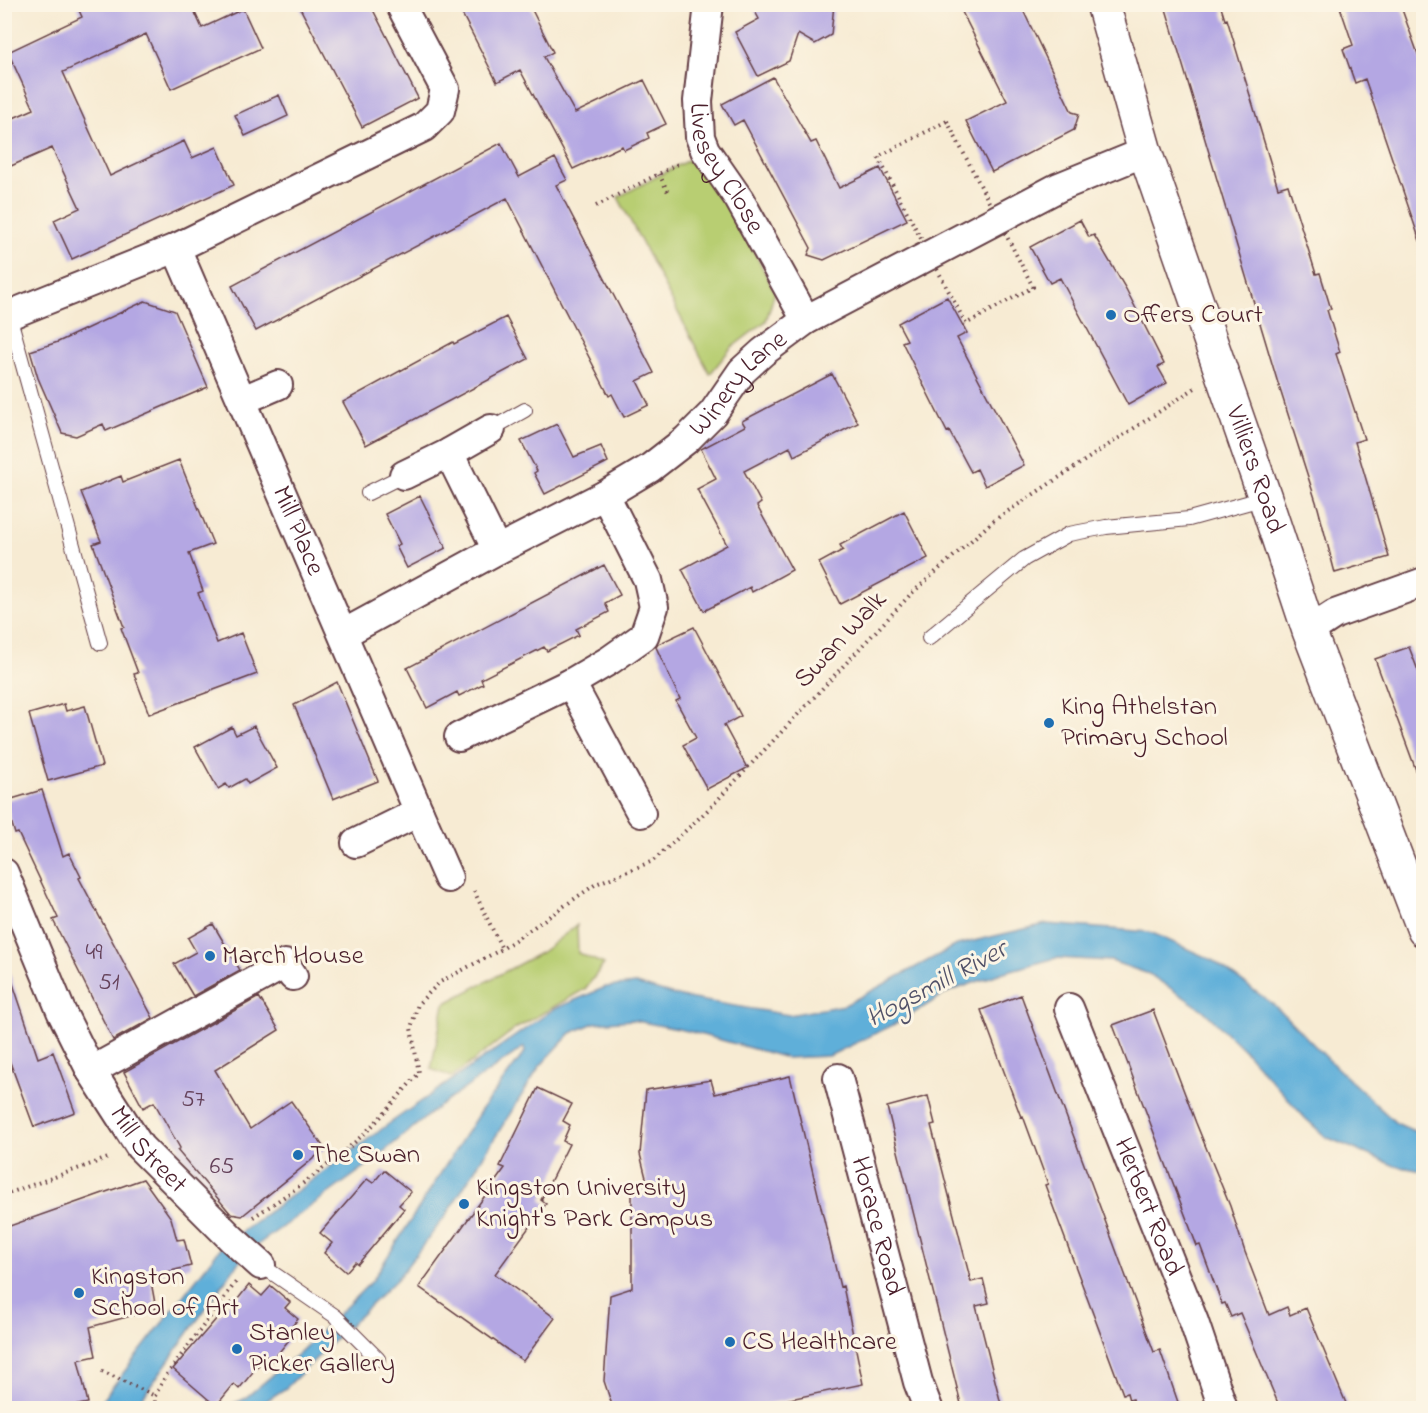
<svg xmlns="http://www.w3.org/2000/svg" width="1428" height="1413" viewBox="0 0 1428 1413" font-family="'Indie Flower',sans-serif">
<rect width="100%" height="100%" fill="#fcf5e5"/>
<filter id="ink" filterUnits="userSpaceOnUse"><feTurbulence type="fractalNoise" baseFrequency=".0167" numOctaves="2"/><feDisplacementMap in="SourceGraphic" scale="12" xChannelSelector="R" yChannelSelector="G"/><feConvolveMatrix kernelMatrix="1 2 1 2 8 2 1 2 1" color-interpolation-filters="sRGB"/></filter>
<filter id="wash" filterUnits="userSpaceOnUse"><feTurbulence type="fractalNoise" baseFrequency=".008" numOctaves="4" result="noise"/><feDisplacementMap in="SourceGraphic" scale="24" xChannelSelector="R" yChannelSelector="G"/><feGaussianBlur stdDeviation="1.35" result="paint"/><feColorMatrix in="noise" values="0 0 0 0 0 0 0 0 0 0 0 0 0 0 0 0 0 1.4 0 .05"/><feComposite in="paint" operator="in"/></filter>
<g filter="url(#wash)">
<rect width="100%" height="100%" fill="#f7ebd3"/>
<path fill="#b8ce72" stroke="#81764e" stroke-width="1.5" d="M696 156 749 242 775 292 766 321 731 348 710 374 618 197Z
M577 925 578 953 604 964 585 989 515 1029 452 1077 431 1069 444 1004 542 952Z"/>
<path fill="#5fafd9" stroke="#546782" stroke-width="1.5" d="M1046 924 1150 932 1212 960 1274 1005 1336 1067 1396 1123 1423 1135V1171L1395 1166 1326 1137 1305 1118 1245 1051 1203 1010 1149 974 1111 961 1056 958 1004 972 948 992 899 1022 829 1056 787 1058 688 1031 632 1020 594 1023 571 1033 540 1066 447 1214 398 1278 286 1388 255 1408H223L244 1399 299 1353 372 1281 481 1110 525 1052 524 1047 437 1108 365 1167 260 1243 238 1263 142 1398 140 1408H96L222 1246 390 1123 554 1009 606 987 636 984 681 997 789 1015 845 1005 957 945Z"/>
<g id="blocks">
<path fill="#b4a7e3" d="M76 4H191L202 28 243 9 261 48 171 89 146 34 63 72 110 176 184 141 192 158 217 147 234 185 72 259 54 220 80 208 52 148 4 169V122L34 109 8 52 82 17Z
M298 4H370L418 98 362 127Z
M457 4H529L553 52 544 57 575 113 644 80 666 124 647 133 649 138 624 150 622 146 573 169 520 70 497 82Z
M751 4H834L831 35 815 44 798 34 789 61 758 76 735 32 759 19Z
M958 4H1020L1072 112 1079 114 1074 130 992 172 966 121 1007 101Z
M1178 4H1220L1225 20 1227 19 1278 188 1288 185 1316 274 1320 273 1331 309 1327 310 1340 352 1336 354 1364 439 1355 442 1389 557 1335 573 1318 508 1277 380 1166 9Z
M1339 4H1400L1424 71V241H1420L1365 79 1355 83 1343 49 1353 45Z
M773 77 811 143 816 141 839 188 880 168 907 220 824 260 808 255 811 248 743 120 734 125 722 104Z
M279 95 288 116 245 136 235 115Z
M501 143 519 177 555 158 567 180 556 185 654 373 637 381 649 405 624 417 612 394 609 396 507 198 256 331 232 286Z
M1080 220 1089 237 1094 235 1126 289 1164 364 1158 367 1167 383 1128 405 1060 278 1050 283 1030 247Z
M947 297 967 333 957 338 1024 465 985 486 977 469 971 472 949 431 947 432 902 342 907 340 898 323Z
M145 301 175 311 208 387 106 431 103 424 76 436 62 433 38 378 30 351 58 342Z
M506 317 528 359 366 445 343 402 453 342 454 344Z
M832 374 858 423 794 456 790 447 744 471 761 503 757 506 792 570 752 592 750 587 704 611 682 569 727 545 697 489 716 479 701 449 745 426 742 421Z
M557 424 574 457 601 446 608 462 545 494 534 473 537 471 521 441Z
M179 460 213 544 189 553 203 591 198 593 217 643 241 633 257 674 149 714 134 674 138 673 121 628 124 627 93 544 101 541 81 492 121 476 123 482Z
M420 496 446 548 407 568 396 546 400 544 385 514Z
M904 511 928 558 840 604 819 563 843 550 840 545Z
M604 565 620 595 605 603 609 612 576 629 579 635 547 651 544 647 481 679 483 684 459 696 457 692 427 708 407 668Z
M694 627 741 716 724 725 747 768 707 789 683 745 696 738 676 701 680 699 656 647 658 644Z
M1409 647 1424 686V780L1420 781 1375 659Z
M337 682 378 781 333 799 294 705Z
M64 704 66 711 85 706 102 766 48 781 29 714Z
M254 726 277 768 248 784 245 779 229 788 226 784 218 789 195 747 232 727 236 735Z
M42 790 63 856 69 853 81 877 79 878 153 1018 113 1040 53 920 58 918 18 833 15 834 5 801Z
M213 924 240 970 193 996 174 964 196 952 188 938Z
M4 972H9L38 1058 53 1052 75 1112 34 1127 4 1046Z
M1021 995 1154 1352 1160 1350 1180 1408H1135L1133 1399 1129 1400 1127 1393 1123 1394 1045 1185 1048 1184 1023 1116 1021 1117 981 1010Z
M259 997 279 1030 215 1070 250 1129 291 1101 325 1149 242 1216 231 1214 177 1150 180 1148 154 1102 143 1108 124 1072Z
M1153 1010 1196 1123 1230 1206 1245 1252 1269 1315 1287 1307 1290 1315 1306 1308 1348 1408H1280L1240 1313 1231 1317 1225 1303 1222 1304 1200 1245 1197 1246 1113 1025Z
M790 1076 840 1287 843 1286 863 1384 747 1408H613L604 1381 610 1295 632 1288V1193L649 1190 640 1154 646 1090 711 1080 715 1094Z
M538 1088 572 1104 563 1121 570 1125 563 1141 569 1144 541 1200 546 1204 495 1274 555 1318 523 1361 419 1287 505 1168 500 1166Z
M928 1096 935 1124 931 1125 971 1282 983 1279 989 1303 976 1306 1002 1408H962L887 1107Z
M384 1170 411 1192 399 1205 404 1209 358 1264 355 1262 346 1272 324 1253 332 1243 320 1233 367 1179 373 1183Z
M143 1179 171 1218 177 1240 184 1239 191 1266 150 1276 156 1309 90 1327 96 1356 78 1360 88 1403 64 1408H4V1228Z
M249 1285 262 1296 271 1286 290 1302 285 1308 298 1319 283 1337 288 1341 272 1361 266 1356 239 1389 234 1384 216 1406 173 1369 231 1302 234 1304Z"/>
</g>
</g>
<g filter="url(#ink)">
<use href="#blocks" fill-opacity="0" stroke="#643e44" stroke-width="1.5"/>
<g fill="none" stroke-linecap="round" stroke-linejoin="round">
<defs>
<path id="service" d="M9 315 100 643
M491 429 525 410
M368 493 404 475
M929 638 1024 559 1069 534 1106 527 1189 519 1265 498
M261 1265 335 1316 378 1359"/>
<g id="minor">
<path id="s1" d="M709 4 698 101 700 137 705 150 739 199 806 320"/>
<path id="s2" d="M176 248 419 812 356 843"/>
<path d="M9 315 176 248 424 127 440 111 445 89 400 4"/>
<path d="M243 400 278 385"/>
<path d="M449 453 497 550"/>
<path d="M404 475 449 453 491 429"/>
<path d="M1309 631 1335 614 1424 582"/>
<path id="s3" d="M343 634 497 550 605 495 650 468 686 440 713 413 742 371 763 352 806 320 1059 187 1145 152"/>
<path d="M571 683 641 813"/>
<path d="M459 737 571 683 610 660 644 636 654 607 648 580 605 495"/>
<path d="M419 812 448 878"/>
<path id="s4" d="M4 873 61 1011 91 1071 140 1147 232 1239 261 1265"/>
<path id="s5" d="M1069 1008 1194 1322 1223 1408"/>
<path d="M91 1071 285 964 293 976"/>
<path id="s6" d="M838 1078 918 1382 928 1408"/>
</g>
<g id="tertiary">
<path id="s7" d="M1103 4 1145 152 1265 498 1309 631 1424 930"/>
</g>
</defs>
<use href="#service" stroke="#643e44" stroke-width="16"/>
<use href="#minor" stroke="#643e44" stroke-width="32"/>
<use href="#tertiary" stroke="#643e44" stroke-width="36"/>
<path stroke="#643e44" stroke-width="4" stroke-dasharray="1.5 4.5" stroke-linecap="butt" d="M947 121 1033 287 966 324 878 157Z
M659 174 668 192
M596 206 678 164
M474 891 502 949
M4 1195 111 1157
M253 1217C294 1191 335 1162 370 1128 387 1111 403 1091 419 1073L411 1028 418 1004 440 982 502 949 596 884 653 861 710 808 910 595 993 521 1195 388
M102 1371 155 1396
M155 1408V1396L165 1377 236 1282"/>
<use href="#service" stroke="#fff" stroke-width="14"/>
<use href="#minor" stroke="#fff" stroke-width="28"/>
<use href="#tertiary" stroke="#fff" stroke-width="33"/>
</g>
</g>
<g fill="#1f6fb2" stroke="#fcf5e5" stroke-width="2">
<circle cx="1111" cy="315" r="6"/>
<circle cx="1049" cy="723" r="6"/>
<circle cx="210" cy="956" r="6"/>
<circle cx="298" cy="1155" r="6"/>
<circle cx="464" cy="1204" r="6"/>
<circle cx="79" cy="1293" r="6"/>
<circle cx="730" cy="1342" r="6"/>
<circle cx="237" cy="1349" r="6"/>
</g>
<g text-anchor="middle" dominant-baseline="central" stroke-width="6" stroke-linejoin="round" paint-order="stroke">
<g font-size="24" fill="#644159">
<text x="94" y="953">49</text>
<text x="109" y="983">51</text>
<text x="193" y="1100">57</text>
<text x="222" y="1167">65</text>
</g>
<g font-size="27" fill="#4a1f2b" stroke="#fcf5e5">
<text stroke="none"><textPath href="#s1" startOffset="172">Livesey Close</textPath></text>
<text stroke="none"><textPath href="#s3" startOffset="472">Winery Lane</textPath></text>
<text stroke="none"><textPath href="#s7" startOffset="490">Villiers Road</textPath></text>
<text stroke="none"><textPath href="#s2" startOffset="308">Mill Place</textPath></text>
<text transform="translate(841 640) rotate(-47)">Swan Walk</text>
<text stroke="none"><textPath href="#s4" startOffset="314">Mill Street</textPath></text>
<text stroke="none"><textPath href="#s5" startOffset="214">Herbert Road</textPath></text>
<text stroke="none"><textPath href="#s6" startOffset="153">Horace Road</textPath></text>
</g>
<g font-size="27" fill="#4a1f2b" stroke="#fcf5e5" text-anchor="start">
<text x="1123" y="315">Offers Court</text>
<text x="1061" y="707">King Athelstan<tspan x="1061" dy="31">Primary School</tspan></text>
<text x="222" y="956">March House</text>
<text x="310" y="1155">The Swan</text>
<text x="476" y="1188">Kingston University<tspan x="476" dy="31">Knight's Park Campus</tspan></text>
<text x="91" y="1277">Kingston<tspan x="91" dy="31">School of Art</tspan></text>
<text x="249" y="1333">Stanley<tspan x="249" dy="31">Picker Gallery</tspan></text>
<text x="742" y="1342">CS Healthcare</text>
</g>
<g font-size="28" font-style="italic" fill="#515168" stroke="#fcf5e5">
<text transform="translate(937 985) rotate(-28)">Hogsmill River</text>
</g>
</g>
<rect width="1428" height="1413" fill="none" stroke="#fcf5e5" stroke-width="24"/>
</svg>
